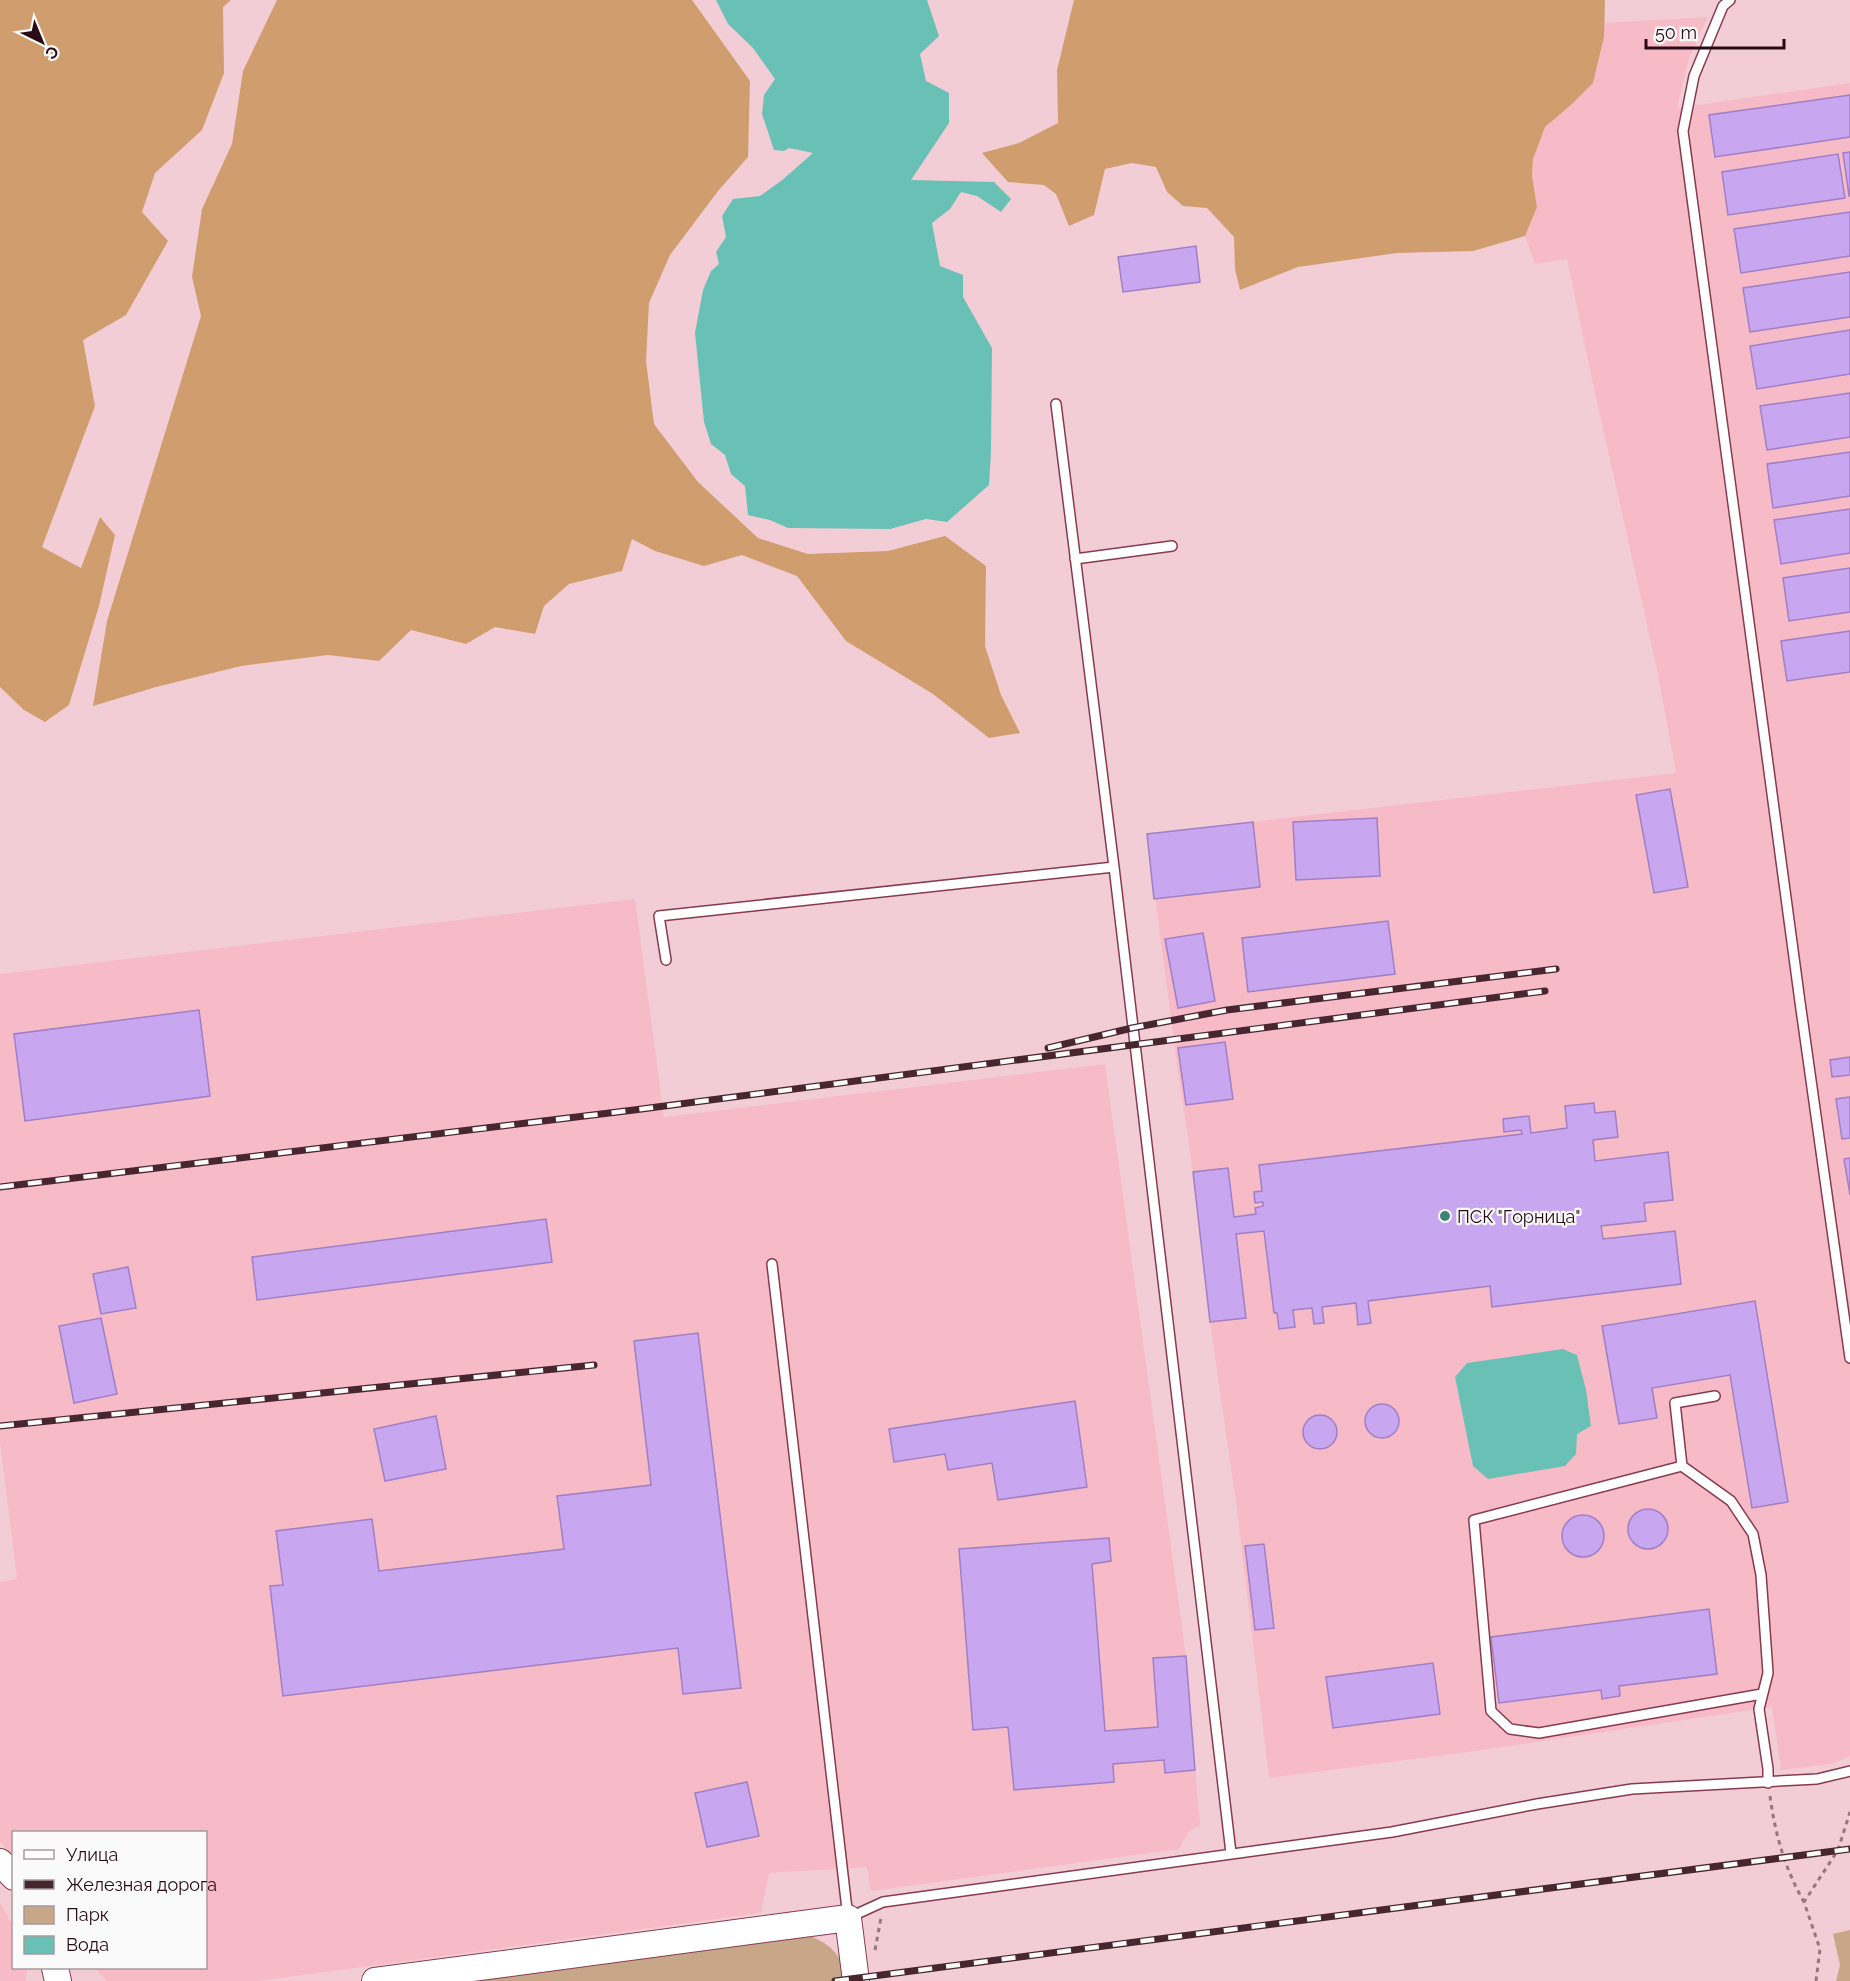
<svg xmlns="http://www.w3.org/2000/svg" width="1850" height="1981" viewBox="0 0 1850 1981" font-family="Raleway,sans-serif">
<rect width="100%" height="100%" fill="#f3cdd5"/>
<path fill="#f7bbc7" d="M1708 17 1689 58 1677 108 1850 83V1756L1831 1764 1781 1770 1772 1707 1468 1752 1269 1778 1237 1509 1210 1322 1193 1172 1176 1057 1147 834 1676 773 1658 674 1593 384 1567 259 1535 264 1525 236 1537 207 1532 176 1533 159 1545 127 1571 105 1593 83 1604 37V23Z
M635 899 664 1117 1105 1064 1186 1656 1200 1825 1189 1831 1179 1849 871 1891 867 1867 769 1873 761 1913 259 1981H107L95 1968H206V1832H14L13 1857 0 1842V1582L17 1579 0 1442V974Z
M0 1902 13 1927 14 1968H27L26 1981H0Z"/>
<path fill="#c8a789" d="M1850 1930V1981H1836L1840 1965 1833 1934Z
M808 1935C832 1945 842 1954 846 1981H457Z"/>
<path fill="#d09e6e" d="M0 0H231L223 7 224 73 202 130 155 173 142 212 168 241 126 315 83 340 95 406 42 547 81 568 100 517 115 535 99 606 69 705 45 722 24 710 0 687Z
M277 0H692L750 81 748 157 718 191 670 255 649 303 646 361 654 424 698 482 758 538 808 554 888 551 945 536 986 566 985 646 1001 695 1020 733 989 738 933 694 846 641 797 576 742 555 704 566 655 551 632 539 622 571 569 584 544 606 535 634 495 627 466 644 411 630 379 661 328 655 241 666 156 687 93 706 107 621 201 316 192 277 202 209 232 144 243 71Z
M1074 0H1605L1604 37 1593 83 1571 105 1545 127 1533 159 1532 176 1537 207 1525 236 1473 251 1397 253 1298 267 1240 290 1235 269 1234 237 1207 208 1183 206 1167 192 1156 167 1132 163 1105 169 1094 215 1069 226 1056 194 1044 185 1008 182 982 153 1019 143 1058 123 1057 70Z"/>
<path fill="#69c1b6" d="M716 0H927L939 36 920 54 926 81 949 93V123L911 180 994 182 1011 199 1001 212 977 196 961 192 950 209 932 223 940 266 963 275V297L992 348 991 452 989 485 947 522 926 519 890 529 788 528 770 520 748 515 745 486 731 474 725 455 711 444 704 422 695 333 703 290 711 271 719 264 716 252 726 237 722 216 733 199 760 196 781 181 813 153 789 148 784 151 774 150 762 114 764 95 775 79 753 48 728 24Z
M1563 1349 1577 1355 1586 1390 1591 1426 1577 1434 1576 1454 1565 1466 1488 1479 1473 1466 1455 1377 1467 1363Z"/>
<path fill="#c8a6f0" stroke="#a07fc6" stroke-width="1.5" d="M1850 95V137L1715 157 1709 115Z
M1850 152V196H1849L1843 153Z
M1838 154 1845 198 1728 215 1722 172Z
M1850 212V256L1741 273 1734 229Z
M1196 246 1200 282 1123 292 1118 257Z
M1850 272V317L1750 332 1743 288Z
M1850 330V374L1757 389 1750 346Z
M1850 393V437L1767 450 1760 406Z
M1850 452V496L1773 508 1767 464Z
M1850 509V553L1781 564 1774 520Z
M1850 568V612L1789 621 1783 578Z
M1850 631V672L1787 681 1781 641Z
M1670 789 1688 887 1654 893 1636 795Z
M1377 818 1380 876 1296 880 1293 822Z
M1253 822 1260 887 1154 899 1147 834Z
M1388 921 1395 974 1248 992 1242 938Z
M1203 933 1215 1001 1178 1008 1165 939Z
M199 1010 210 1096 25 1121 14 1034Z
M1225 1042 1233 1099 1186 1105 1178 1048Z
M1850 1057V1075L1832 1077 1830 1060Z
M1850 1097V1138L1842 1139 1836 1099Z
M1594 1103 1595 1113 1615 1111 1618 1137 1593 1140 1595 1161 1668 1152 1673 1200 1644 1203 1646 1221 1601 1226 1603 1239 1675 1231 1681 1284 1492 1307 1490 1286 1368 1301 1371 1323 1358 1325 1356 1303 1322 1307 1324 1323 1314 1324 1312 1308 1293 1310 1295 1327 1279 1329 1277 1313H1274L1264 1231 1236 1234 1246 1318 1210 1322 1193 1172 1228 1168 1234 1217 1256 1214 1255 1208 1263 1206V1202L1255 1203 1254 1192 1262 1191 1259 1165 1522 1134 1521 1130 1504 1132 1503 1119 1529 1116 1531 1133 1567 1128 1565 1106Z
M1850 1158V1195L1844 1159Z
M546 1219 552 1262 257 1300 252 1257Z
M128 1267 136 1308 101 1314 93 1274Z
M1755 1301 1788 1502 1752 1508 1730 1375 1652 1388 1657 1418 1619 1424 1602 1326Z
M101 1318 117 1394 74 1403 59 1326Z
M698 1333 741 1688 683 1694 678 1648 283 1696 270 1586 283 1585 276 1531 372 1519 379 1571 564 1549 557 1496 651 1485 634 1341Z
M1075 1401 1087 1487 998 1500 992 1463 948 1470 945 1454 894 1462 889 1429Z
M1365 1421a17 17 0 1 1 34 0a17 17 0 1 1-34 0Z
M1303 1432a17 17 0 1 1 34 0a17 17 0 1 1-34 0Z
M436 1416 446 1469 385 1481 374 1429Z
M1628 1529a20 20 0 1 1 40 0a20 20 0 1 1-40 0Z
M1562 1536a21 21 0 1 1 42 0a21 21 0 1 1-42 0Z
M1109 1538 1111 1561 1092 1564 1105 1731 1158 1727 1153 1658 1186 1656 1195 1770 1165 1773 1164 1760 1113 1764 1114 1782 1014 1790 1008 1727 973 1730 959 1549Z
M1264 1544 1274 1628 1255 1630 1245 1546Z
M1709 1609 1717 1674 1619 1686 1620 1696 1602 1699 1601 1690 1499 1703 1491 1637Z
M1433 1663 1440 1714 1333 1728 1326 1677Z
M747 1782 759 1836 707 1847 695 1793Z"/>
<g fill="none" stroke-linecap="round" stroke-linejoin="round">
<defs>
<path id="lane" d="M1730 0 1723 6 1694 76 1683 131 1800 1002 1850 1358
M1056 404 1114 867 1231 1853
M1075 559 1172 546
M666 960 659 916 1114 867
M772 1264 848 1918 883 1902 1392 1832 1537 1804 1632 1789 1817 1779 1850 1771
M1715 1396 1675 1403 1682 1466 1731 1501 1753 1534 1761 1575 1768 1673 1759 1709 1768 1769V1783
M1682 1466 1474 1520 1491 1711 1510 1729 1539 1733 1762 1694"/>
<path id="secondary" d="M0 1862 14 1877
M55 1968 58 1981
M375 1981 848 1918 856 1981"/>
</defs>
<use href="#lane" stroke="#873a4f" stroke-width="12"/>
<use href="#secondary" stroke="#873a4f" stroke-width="28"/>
<path stroke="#99757e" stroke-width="3" stroke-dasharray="4.5 4.5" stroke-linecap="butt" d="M1770 1796C1775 1834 1785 1869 1804 1902
M875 1950 881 1918
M1816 1981 1820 1949 1804 1902 1838 1850 1850 1812"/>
<use href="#lane" stroke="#fff" stroke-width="9"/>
<use href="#secondary" stroke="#fff" stroke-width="26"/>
<defs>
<path id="rail" d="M1048 1048 1132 1028 1227 1010 1556 969
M0 1187 634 1110 1545 991
M0 1426 594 1365
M835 1981 1850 1849"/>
</defs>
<use href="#rail" stroke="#472630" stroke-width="7"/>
<use href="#rail" stroke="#fafafa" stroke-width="4.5" stroke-dasharray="14" stroke-linecap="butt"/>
</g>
<circle fill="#3d837a" stroke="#fafafa" stroke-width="2" cx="1445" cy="1216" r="6"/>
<g text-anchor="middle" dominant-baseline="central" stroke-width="4.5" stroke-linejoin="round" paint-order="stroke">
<g font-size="18" fill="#2a0a14" stroke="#fafafa" text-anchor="start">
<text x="1457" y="1216">ПСК "Горница"</text>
</g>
</g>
<rect x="12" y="1831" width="195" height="138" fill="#fafafa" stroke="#a79a9e" stroke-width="1.5"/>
<rect x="24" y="1850" width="30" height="9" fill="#ffffff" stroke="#a79a9e" stroke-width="1.5"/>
<text x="66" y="1861" font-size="18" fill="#2a0a14">Улица</text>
<rect x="24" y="1880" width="30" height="9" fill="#472630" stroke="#a79a9e" stroke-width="1.5"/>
<text x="66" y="1891" font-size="18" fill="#2a0a14">Железная дорога</text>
<rect x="24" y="1906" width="30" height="18" fill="#c8a789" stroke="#a79a9e" stroke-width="1.5"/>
<text x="66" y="1921" font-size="18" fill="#2a0a14">Парк</text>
<rect x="24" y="1936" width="30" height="18" fill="#69c1b6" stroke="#a79a9e" stroke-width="1.5"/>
<text x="66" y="1951" font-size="18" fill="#2a0a14">Вода</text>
<g transform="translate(42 42) rotate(137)" stroke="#fafafa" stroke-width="4.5" paint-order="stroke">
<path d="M0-4.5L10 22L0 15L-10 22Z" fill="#2a0a14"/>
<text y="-9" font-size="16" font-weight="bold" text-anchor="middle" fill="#2a0a14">С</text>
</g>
<path d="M1646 39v9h138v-9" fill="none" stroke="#2a0a14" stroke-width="3"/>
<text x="1655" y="39" font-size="18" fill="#2a0a14" stroke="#fafafa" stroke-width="4.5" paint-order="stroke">50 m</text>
</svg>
